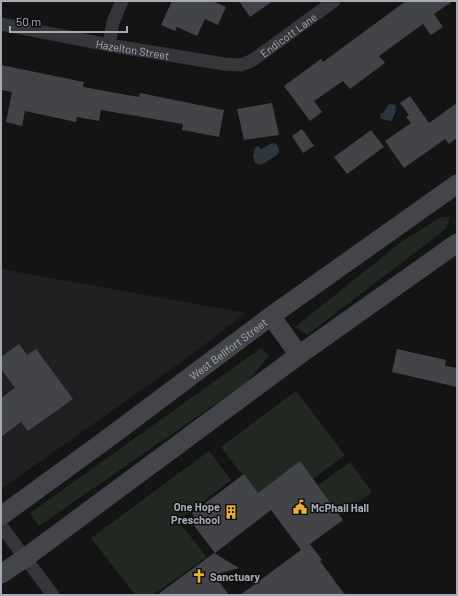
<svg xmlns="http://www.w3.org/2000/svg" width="458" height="596" viewBox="0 0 458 596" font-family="Barlow,sans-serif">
<rect width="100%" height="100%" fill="#141415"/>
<path fill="#202022" d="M1 269 246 313 187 358 1 489Z"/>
<path fill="#202821" d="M441 217H450L446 229 307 335 295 327 401 242Z
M261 348 269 356 247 382 39 526 30 513Z
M296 391 345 455 313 479 300 462 258 493 244 474 240 472 221 447Z
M209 451 231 480 178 521 207 557 153 595H135L91 538Z
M350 462 372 492 340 515 318 485Z"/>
<path fill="#2d363d" d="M391 104 395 105C398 111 393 115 392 121L381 119 380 115 384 112 388 105Z
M272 143C278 144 278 146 279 151L277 155 261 165 255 163 253 156 255 148 258 146 261 149Z"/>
<path fill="#434448" d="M172 1H212L226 7 218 25 205 19 197 36 177 27 175 31 161 25Z
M239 1H273L250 17Z
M406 1H453L434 14 443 27 431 35 423 24 379 56 385 63 350 89 343 81 314 101 322 112 310 121 284 86 321 59 323 62Z
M1 65 84 82 83 87 139 97 140 93 224 110 219 137 182 130 183 124 101 110 99 121 77 117 76 122 25 111 22 126 6 122 12 92 1 90Z
M410 96 429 123 457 103V138L449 144 445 139 404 168 385 141 411 123 406 117 409 115 400 103Z
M272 103 279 135 244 140 237 109Z
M302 129 314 146 303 153 292 136Z
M371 130 384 147 347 174 334 157Z
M19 344 27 355 36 349 73 399 28 431 21 422 1 437V398L15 388 1 369V357Z
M397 349 446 360 445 366 457 368V387L392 372Z
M300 461 343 520 310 544 322 560 320 561 345 595H240L301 550 271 510 215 553 189 519 194 516 192 513 244 474 258 493Z
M214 553 239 568 214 575 229 595H157Z"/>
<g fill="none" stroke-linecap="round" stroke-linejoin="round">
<g stroke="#35363a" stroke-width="13">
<path id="s1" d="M1 24 109 45 224 64 241 65 253 60 334 1"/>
<path d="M109 45 113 22 122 1"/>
<path d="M1 526 53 595"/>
</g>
<g stroke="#43454a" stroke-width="19">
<path d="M271 316 299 355"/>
<path id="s2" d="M1 516 111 436 271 316 457 184"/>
<path d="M1 574 25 558 299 355 457 243"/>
</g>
</g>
<defs>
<symbol id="civic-bare" viewBox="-9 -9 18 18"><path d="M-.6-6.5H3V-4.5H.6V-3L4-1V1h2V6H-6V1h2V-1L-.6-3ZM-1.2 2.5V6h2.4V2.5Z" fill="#ebaf36" stroke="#0f0f10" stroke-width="2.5" paint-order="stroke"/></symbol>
<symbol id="building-bare" viewBox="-9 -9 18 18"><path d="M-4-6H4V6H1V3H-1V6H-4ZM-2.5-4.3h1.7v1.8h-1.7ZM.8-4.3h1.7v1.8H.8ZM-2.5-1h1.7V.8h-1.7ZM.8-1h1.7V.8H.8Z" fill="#ebaf36" stroke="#0f0f10" stroke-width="2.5" paint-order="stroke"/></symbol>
<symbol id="church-bare" viewBox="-9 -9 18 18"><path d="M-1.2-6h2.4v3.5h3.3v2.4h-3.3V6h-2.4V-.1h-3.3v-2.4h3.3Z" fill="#ebaf36" stroke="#0f0f10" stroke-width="2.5" paint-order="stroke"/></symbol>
</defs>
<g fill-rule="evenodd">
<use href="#civic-bare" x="290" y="497" width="20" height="20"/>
<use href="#building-bare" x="221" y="502" width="20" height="20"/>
<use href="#church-bare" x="189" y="566" width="20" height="20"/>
</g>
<g text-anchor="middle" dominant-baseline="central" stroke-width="3" stroke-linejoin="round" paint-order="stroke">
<g font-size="11" fill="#a6aab5" stroke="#0f0f10">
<text stroke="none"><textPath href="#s1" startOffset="300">Endicott Lane</textPath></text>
<text stroke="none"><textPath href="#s1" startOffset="134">Hazelton Street</textPath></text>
<text stroke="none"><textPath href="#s2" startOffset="282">West Bellfort Street</textPath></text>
</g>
<g font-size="11" font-weight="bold" fill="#a6aab5" stroke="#0f0f10" text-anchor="start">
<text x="220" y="506" text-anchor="end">One Hope<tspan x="220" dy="13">Preschool</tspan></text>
<text x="311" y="507">McPhail Hall</text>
<text x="210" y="576">Sanctuary</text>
</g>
</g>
<rect width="458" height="596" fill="none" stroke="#a6aab5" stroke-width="4"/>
<path d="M10 26v6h117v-6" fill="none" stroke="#a6aab5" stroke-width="2"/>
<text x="16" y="26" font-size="12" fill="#a6aab5" stroke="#0f0f10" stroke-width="3" paint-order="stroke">50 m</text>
</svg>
